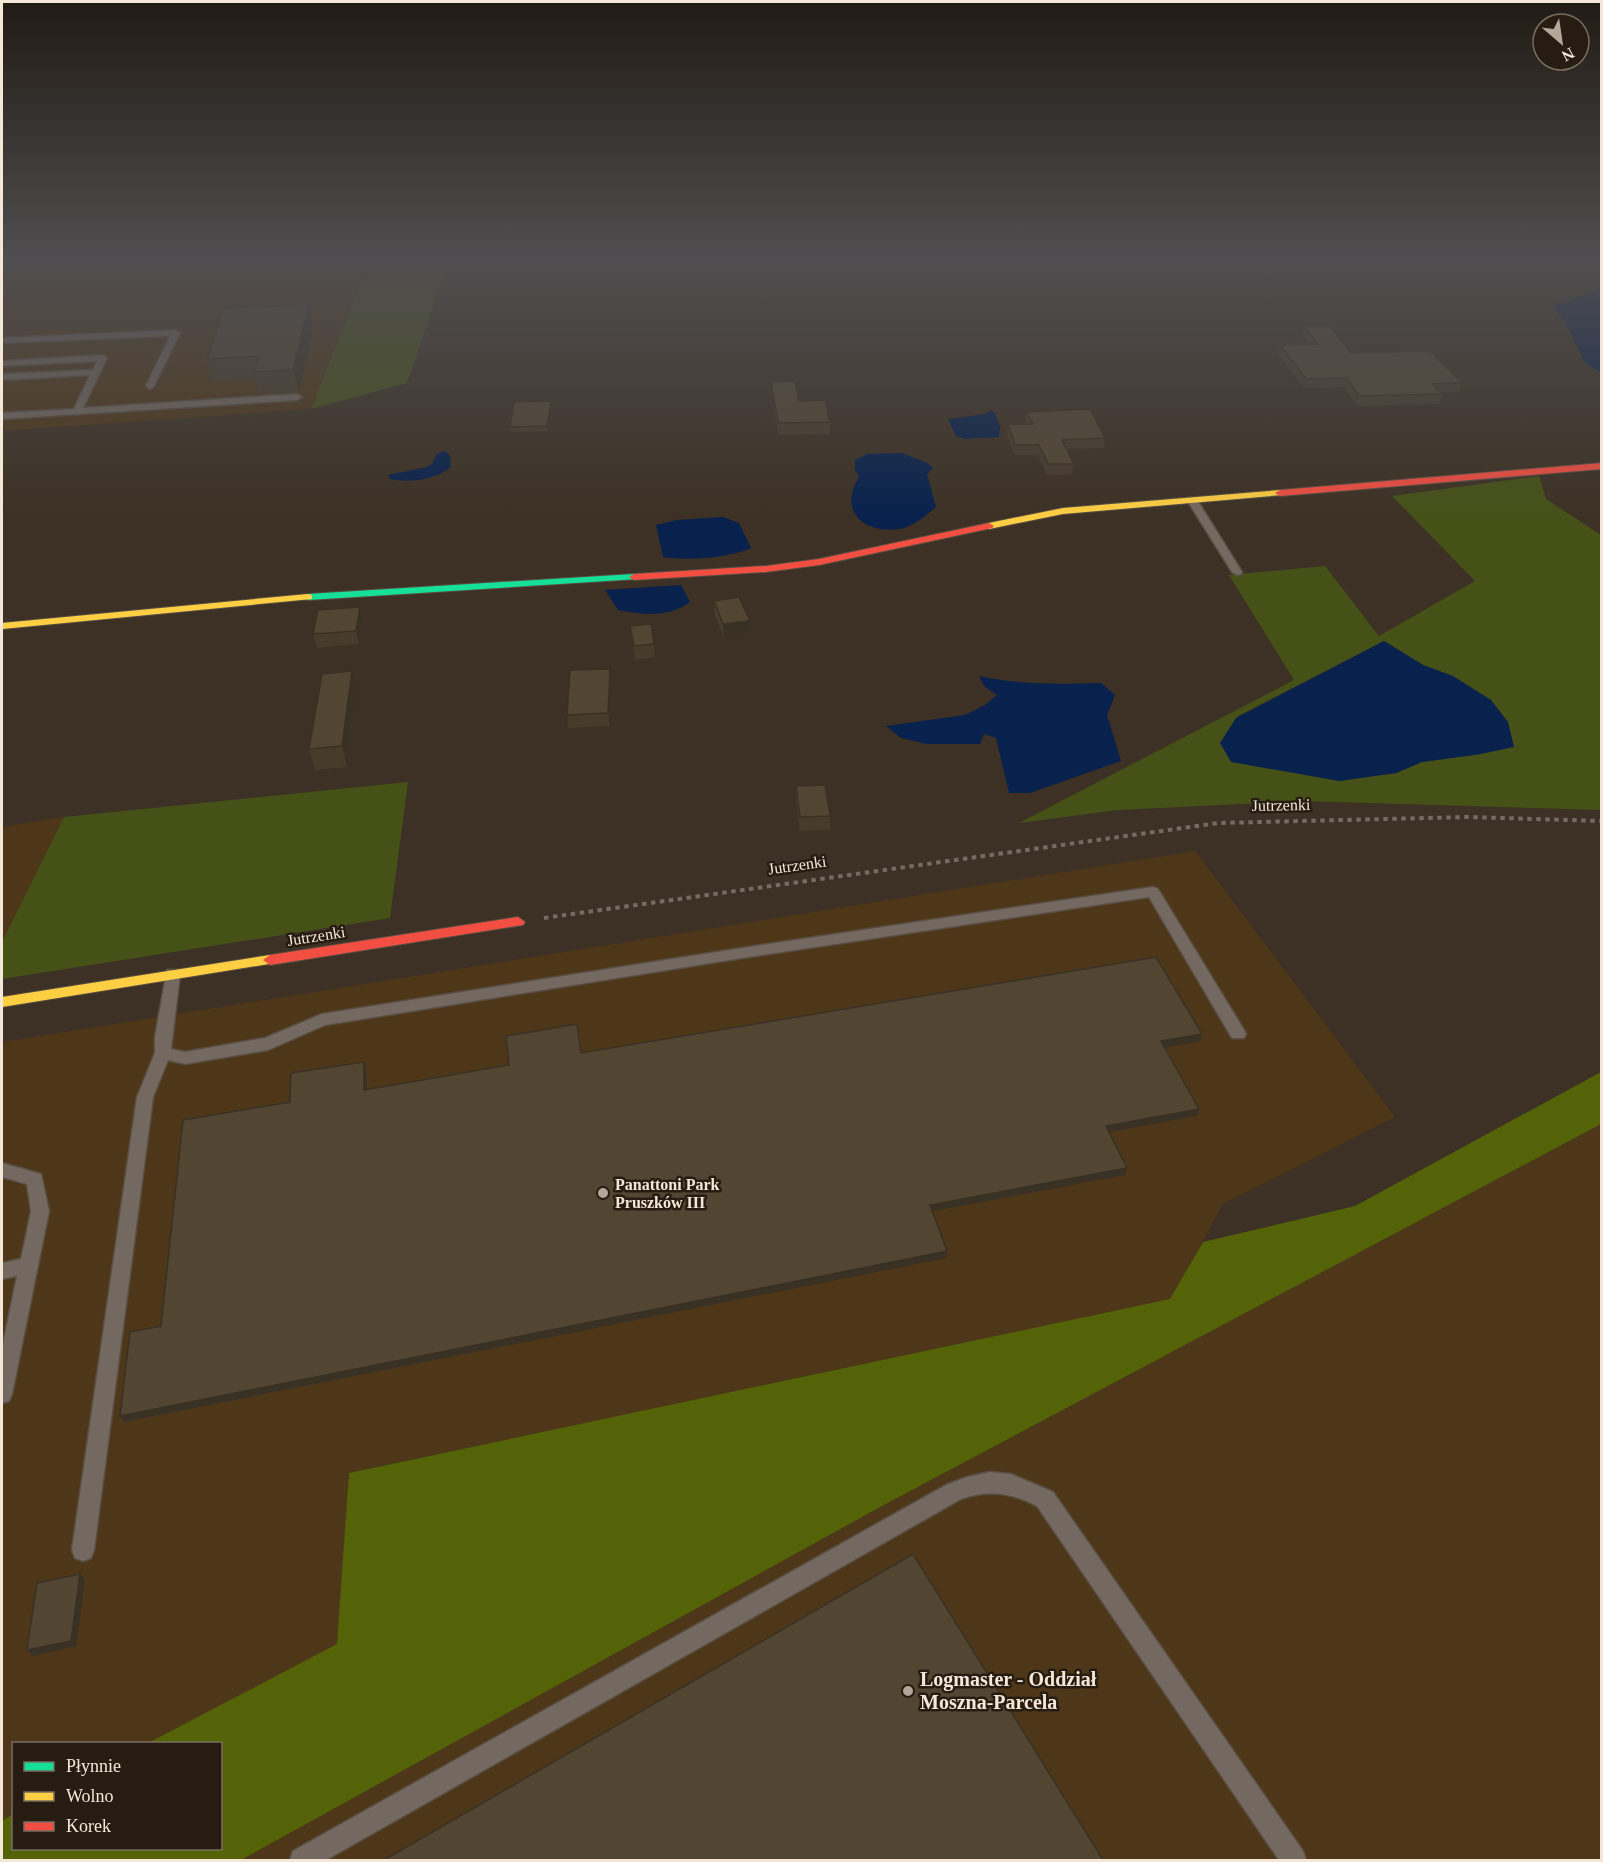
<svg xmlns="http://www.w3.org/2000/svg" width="1603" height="1862" viewBox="0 0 1603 1862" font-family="Georgia,serif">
<rect width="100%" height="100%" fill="#3c3124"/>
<path fill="#4e3719" d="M50 257H371L311 409 2 431V272Z
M64 817 2 942V827Z
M1195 851 1395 1117 1223 1204 1171 1299 349 1473 338 1644 148 1743 14 1744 13 1814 2 1821V1042Z
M1601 1124V1860H241L882 1506Z"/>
<path fill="#465118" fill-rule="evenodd" d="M371 257H450L407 383 311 409Z
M1539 476 1546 499 1601 535V810L1302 801 1118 810 1019 823 1294 680 1229 575 1325 566 1379 636 1475 581 1392 496ZM1384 641 1423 665 1453 676 1481 754 1422 762 1396 773 1339 781 1236 717Z
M408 782 390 918 2 979V942L64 817Z"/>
<path fill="#546307" d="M1601 1072V1124L882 1506 241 1860H2V1821L13 1814 14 1848H220V1744L148 1743 337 1644 349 1473 1170 1299 1203 1242 1355 1206Z"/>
<path fill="#08224d" d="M1601 288V372L1585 363 1569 330 1554 306Z
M991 410 995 413 1000 427 999 437 965 439 956 436 948 419 985 414Z
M443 451 447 452 451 458 450 468C434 480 408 483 390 479L388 475 427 467 432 464 437 454Z
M902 453 927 463 933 468 927 474 936 507C927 515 912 527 900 529 863 534 838 511 859 477L855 470V460L867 454Z
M723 517 739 523 751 548C729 558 687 561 663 557L656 525 677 520Z
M681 585 690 602C668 618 644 615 618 610L605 590Z
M1384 641 1423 665 1453 676 1491 700 1508 722 1514 747 1481 754 1422 762 1396 773 1339 781 1231 762 1220 743 1236 718Z
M979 676C1020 685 1060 684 1101 683L1115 695 1107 715 1121 761 1030 793H1009L996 738 984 734 980 744H927L901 738 886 726 965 715 985 705 997 695 984 686Z"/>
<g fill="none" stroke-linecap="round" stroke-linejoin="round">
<defs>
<path id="lane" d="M20 257H32L2 267V263Z
M176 330 180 333 154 386 150 389 146 386 170 336 2 343V338Z
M103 355 107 358 83 408 297 394 302 397 297 400 2 419V413L74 409 90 375 2 380V374L93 370 97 361 2 366V361Z
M1188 498 1197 500 1242 572 1241 574 1237 575 1232 572 1187 500Z
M1153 887 1158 889 1244 1030 1246 1034 1244 1038H1232L1149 897 742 958 325 1025 268 1050 185 1064 168 1060 153 1097 94 1550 91 1558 83 1561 75 1558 72 1550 137 1097 155 1053V1037L167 970H177L180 974 171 1049 185 1052 265 1038 322 1014 742 948Z
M2 1163 41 1174 49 1211 12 1394 9 1401 2 1403V1349L17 1276 2 1279V1263L21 1259 31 1211 27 1184 2 1177Z
M990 1472 1011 1474 1053 1492 1303 1851 1306 1860H1279L1037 1506C1012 1493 989 1489 961 1499L326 1860H290L293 1851 946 1485 967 1477Z"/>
<path id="fast" d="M634 574 639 577 638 579 308 600 303 597 308 594Z"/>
<path id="slow" d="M1280 490 1283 491V495L1063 514 989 529 984 526 989 523 1063 508Z
M308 594 312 595V599L2 629V623Z
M270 955 277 960 275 963 2 1007V997Z"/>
<path id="jam" d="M1602 463V469L1280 496 1275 493 1280 490Z
M989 523 994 526 992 528 819 565 766 572 634 580 629 577 634 574 766 566 819 559Z
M518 917 525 922 523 925 270 965 263 960 270 955Z"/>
</defs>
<use href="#lane" stroke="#584e42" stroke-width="3"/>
<use href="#fast" stroke="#584e42" stroke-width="2"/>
<use href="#slow" stroke="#584e42" stroke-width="2"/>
<use href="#jam" stroke="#584e42" stroke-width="2"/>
<path stroke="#746c61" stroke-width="4" stroke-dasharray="4.5 4.5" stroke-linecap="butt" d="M544 918 1218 823 1468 817 1602 821"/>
<use href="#lane" fill="#736960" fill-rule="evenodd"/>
<use href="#fast" fill="#16e098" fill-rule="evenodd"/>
<use href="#slow" fill="#ffcf43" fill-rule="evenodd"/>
<use href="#jam" fill="#f24e42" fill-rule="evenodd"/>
</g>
<path fill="#473c2c" d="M309 304 314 325 299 392 260 394 256 379 213 381 207 359Z
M1304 327 1351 353 1462 383 1459 392 1440 393 1442 394 1439 404 1356 406 1344 387 1304 388 1278 354 1280 345 1309 344 1302 335Z
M771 382 830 422V434L778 435 772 394Z
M551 401V407L548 431 511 432 510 427Z
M1026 412 1105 438 1104 448 1067 449 1074 464 1072 474 1047 475 1038 455H1014L1007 434 1008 424H1026L1025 422Z
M714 601 750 634 724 637 714 614Z
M360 607 363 620 359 644 317 648 313 634Z
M630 626 654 644 655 657 635 660Z
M611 682 610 726 568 728 567 715Z
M357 691 347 767 315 770 309 749Z
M796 786 830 816V830L800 831 796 800Z"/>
<path fill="#393124" d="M309 304 314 325 299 392 293 370Z
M551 401V407L548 431 547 426Z
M360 607 363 620 359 644 356 631Z
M750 621V634L724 637 723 624Z
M610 669 611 682 610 726 608 713Z
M352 671 357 691 347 767 342 746Z
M1202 1034 1200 1041 1159 1049 1161 1041Z
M364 1062 366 1069 367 1097 364 1090Z
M1199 1109 1197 1116 1104 1133 1106 1126Z
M1127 1168 1125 1175 929 1212 930 1205Z
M947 1251 946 1258 124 1422 120 1416Z
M80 1574 85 1580 76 1646 32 1656 27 1650Z"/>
<path fill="#524633" stroke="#393124" stroke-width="1.5" d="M309 304 293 370 254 372 259 356 207 359 224 309Z
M1329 326 1351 353 1430 351 1462 383 1432 384 1442 394 1359 396 1347 378 1306 379 1280 345 1318 344 1304 327Z
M795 381 799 401 825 400 830 422 778 423 771 382Z
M551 401 547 426 510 427 514 402Z
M1090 409 1105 438 1062 440 1074 464H1048L1039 445H1015L1008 424H1033L1026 412Z
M739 597 750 621 723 624 714 601Z
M360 607 356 631 313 634 318 610Z
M651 624 654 644 634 646 630 626Z
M610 669 608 713 567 715 570 670Z
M352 671 342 746 309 749 322 674Z
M825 785 830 816 800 817 796 786Z
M1156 957 1202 1034 1161 1041 1199 1109 1106 1126 1127 1168 930 1205 947 1251 120 1416 130 1332 161 1326 183 1120 290 1102 291 1073 364 1062V1090L509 1065 506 1036 577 1024 581 1053Z
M913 1554 1103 1860H384Z
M80 1574 71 1641 27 1650 37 1583Z"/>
<linearGradient id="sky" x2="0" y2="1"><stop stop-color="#211b14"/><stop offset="0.5" stop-color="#504e50"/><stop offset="1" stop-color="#504e50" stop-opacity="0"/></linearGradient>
<rect width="1603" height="518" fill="url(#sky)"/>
<g fill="#b4a799" stroke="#261c11" stroke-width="2">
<circle cx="603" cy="1193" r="6"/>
<circle cx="908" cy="1691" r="6"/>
</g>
<g text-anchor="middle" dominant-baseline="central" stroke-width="5" stroke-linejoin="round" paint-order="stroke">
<g font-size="16" fill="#f5e7d8" stroke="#261c11">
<text transform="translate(1281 805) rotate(-1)">Jutrzenki</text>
<text transform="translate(797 865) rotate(-8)">Jutrzenki</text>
<text transform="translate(316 936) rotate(-9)">Jutrzenki</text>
</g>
<g font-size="16" font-weight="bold" fill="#f5e7d8" stroke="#261c11" text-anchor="start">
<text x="615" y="1184">Panattoni Park<tspan x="615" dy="18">Pruszków III</tspan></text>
</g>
<g font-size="20" font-weight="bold" fill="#f5e7d8" stroke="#261c11" text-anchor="start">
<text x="920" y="1679">Logmaster - Oddział<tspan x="920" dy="23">Moszna-Parcela</tspan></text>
</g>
</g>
<rect width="1603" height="1862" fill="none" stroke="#f5e7d8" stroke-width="6"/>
<rect x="12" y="1742" width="210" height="108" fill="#261c11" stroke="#796d61" stroke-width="1.5"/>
<rect x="24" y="1762" width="30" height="9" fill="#16e098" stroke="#796d61" stroke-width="1.5"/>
<text x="66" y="1772" font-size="18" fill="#f5e7d8">Płynnie</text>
<rect x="24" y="1792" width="30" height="9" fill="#ffcf43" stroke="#796d61" stroke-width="1.5"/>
<text x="66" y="1802" font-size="18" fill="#f5e7d8">Wolno</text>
<rect x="24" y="1822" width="30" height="9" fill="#f24e42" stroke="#796d61" stroke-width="1.5"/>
<text x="66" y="1832" font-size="18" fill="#f5e7d8">Korek</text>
<g transform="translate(1561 42) rotate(151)"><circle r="28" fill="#261c11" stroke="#796d61" stroke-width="1.5"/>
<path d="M0-4.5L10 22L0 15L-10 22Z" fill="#b4a799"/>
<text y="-9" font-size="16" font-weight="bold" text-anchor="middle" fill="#f5e7d8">N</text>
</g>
</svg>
